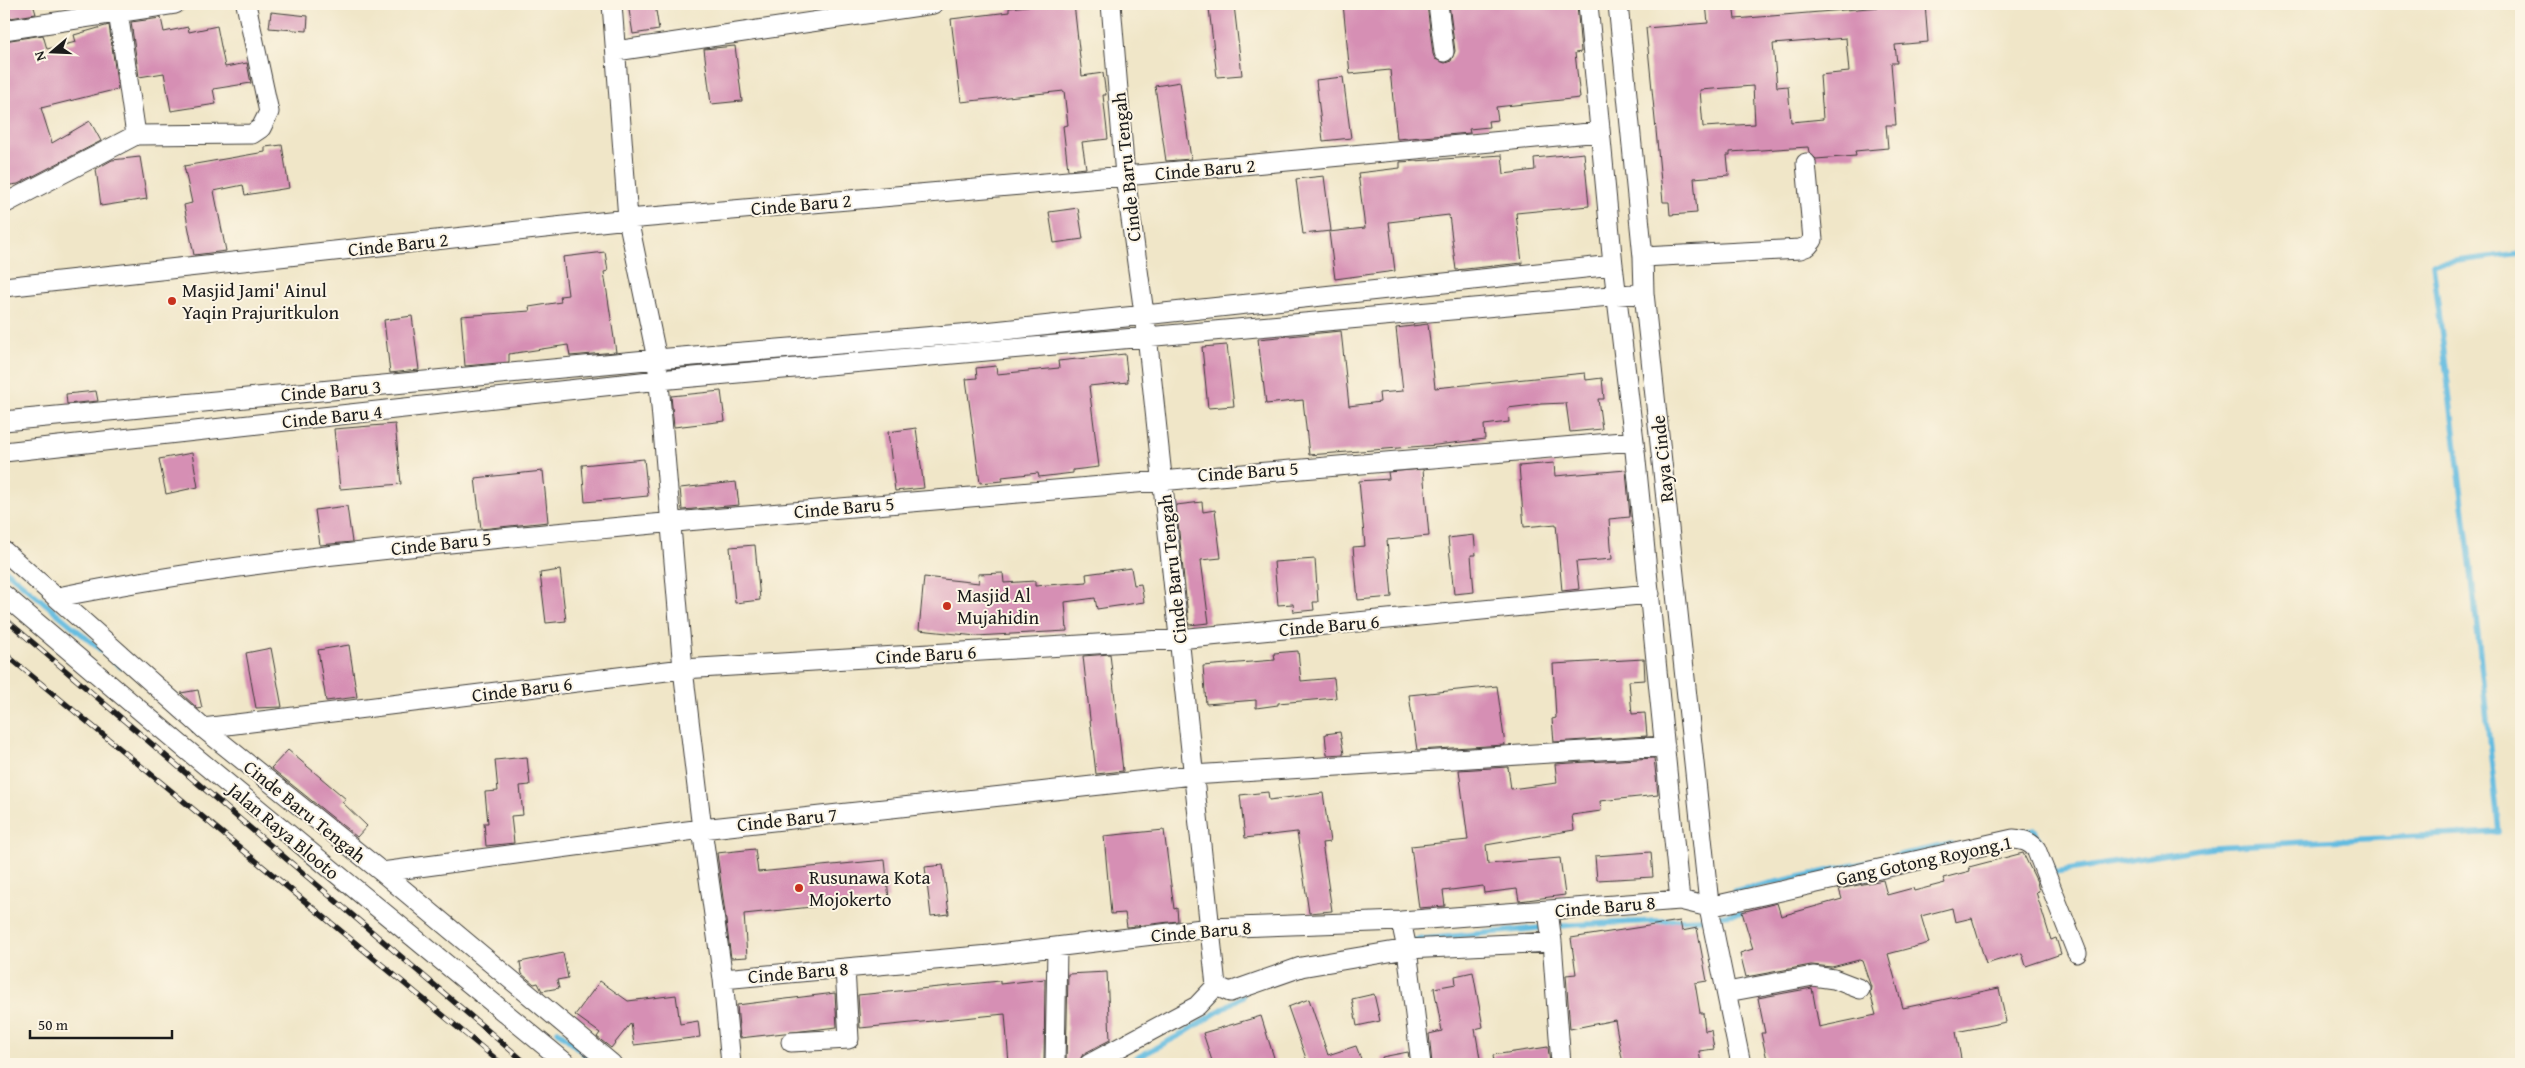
<svg xmlns="http://www.w3.org/2000/svg" width="2525" height="1068" viewBox="0 0 2525 1068" font-family="'Gentium Book Plus',serif">
<rect width="100%" height="100%" fill="#fcf5e5"/>
<filter id="ink" filterUnits="userSpaceOnUse"><feTurbulence type="fractalNoise" baseFrequency=".02" numOctaves="2"/><feDisplacementMap in="SourceGraphic" scale="10" xChannelSelector="R" yChannelSelector="G"/><feConvolveMatrix kernelMatrix="1 2 1 2 8 2 1 2 1" color-interpolation-filters="sRGB"/></filter>
<filter id="wash" filterUnits="userSpaceOnUse"><feTurbulence type="fractalNoise" baseFrequency=".0096" numOctaves="4" result="noise"/><feDisplacementMap in="SourceGraphic" scale="20" xChannelSelector="R" yChannelSelector="G"/><feGaussianBlur stdDeviation="1.12" result="paint"/><feColorMatrix in="noise" values="0 0 0 0 0 0 0 0 0 0 0 0 0 0 0 0 0 1.4 0 .05"/><feComposite in="paint" operator="in"/></filter>
<g filter="url(#wash)">
<rect width="100%" height="100%" fill="#f0e6c8"/>
<g fill="none" stroke-linecap="round" stroke-linejoin="round">
<path stroke="#62bbe0" stroke-width="5.5" d="M4 569 121 667
M2019 833 2035 830 2041 844
M2052 866 2055 872 2212 847 2499 832 2470 561 2433 264 2521 253
M1734 891 1951 844
M1414 940 1571 925 1699 919 1740 913
M558 1031 596 1064
M1125 1064 1184 1033 1243 996"/>
</g>
<g id="blocks">
<path fill="#d68fb4" fill-rule="evenodd" d="M4 4H33L36 14 4 19Z
M628 4H655L659 30 633 34Z
M1045 4H1074L1082 76 1103 73 1106 95H1103L1108 139 1082 142 1086 168 1068 170 1063 126 1068 125 1064 91 961 102 951 19 1009 12V8Z
M1343 4H1427L1433 54 1435 59 1445 63 1451 61 1455 51 1449 4H1577L1581 52 1575 53 1580 98 1496 107 1498 120 1488 121 1489 127 1469 129 1470 133 1397 139 1390 70 1350 74Z
M1706 4H1733L1735 19 1893 6V4H1925L1928 42 1895 45 1897 63H1891L1896 125H1886L1888 148 1855 151 1856 156 1816 159 1809 152 1808 147 1730 152V155H1727L1729 175 1694 178 1697 213 1670 215 1669 202H1663L1646 28 1708 23ZM1846 38 1849 72 1820 75 1823 119 1791 122 1788 86 1777 87 1773 44ZM1753 86 1755 124 1703 127 1700 90Z
M1234 5 1242 75 1217 77 1209 8Z
M271 12 308 16 307 31 269 28Z
M161 18 164 32 188 27 189 32 217 26 225 67 247 63 251 83 213 89 216 104 171 111 164 73 139 77 131 22Z
M109 25 118 89 41 108 52 143 90 121 101 141 18 184 4 186V41L43 35 47 49 76 42 74 35Z
M735 46 742 101 711 104 704 49Z
M1343 77 1351 138 1323 141 1316 80Z
M1180 82 1191 159 1166 161 1155 86Z
M282 145 289 188 245 195 243 185 214 191 226 251 194 255 184 205 192 203 184 166 265 152V147Z
M1584 153 1589 206 1516 213 1522 263 1456 270 1449 215 1389 222 1395 271 1335 279 1329 232 1365 228 1358 173 1400 168V162L1502 155 1504 174 1535 170 1534 158Z
M140 157 147 199 101 206 96 169 112 160Z
M1324 176 1331 231 1303 234 1296 179Z
M1078 208 1083 239 1054 243 1049 212Z
M605 252 608 271 604 272 616 352 570 356 568 345 509 354V362L465 366 461 316 530 311 529 307 561 302 560 296 568 295 563 257Z
M412 316 419 370 390 373 384 320Z
M1428 324 1435 388 1585 373 1586 380 1602 378 1604 399H1598L1602 429 1570 432 1566 403 1541 404 1508 408 1509 422 1484 425 1485 439 1437 445 1309 455 1303 400 1266 404 1258 339 1341 331 1349 406 1380 402 1379 393 1403 391 1396 328Z
M1227 345 1234 406 1208 408 1202 347Z
M1125 354 1128 382 1089 386 1099 467 1073 470V473L1039 477 1038 473 1002 477 1003 481 980 483 966 379 977 378 976 368 996 366 997 374 1059 368 1058 361Z
M96 391 98 401 67 404 66 394Z
M721 391 725 421 674 427 671 396Z
M395 424 401 484 340 489 334 429Z
M916 428 924 488 895 491 888 432Z
M192 453 198 487 166 494 159 459Z
M644 459 648 496 585 502 582 465Z
M1554 463 1555 476 1626 470 1630 517 1609 519 1612 559 1576 562 1579 589 1562 591 1556 524 1524 527 1519 466Z
M1423 469 1429 536 1387 540 1392 597 1358 600 1353 547 1365 546 1359 481 1389 479 1388 472Z
M543 471 548 522 481 529 475 478Z
M736 482 739 505 682 510 680 488Z
M1202 502 1203 512 1215 510 1221 558 1201 560 1209 623 1189 625 1176 505Z
M347 506 352 542 320 545 315 510Z
M1474 535 1476 555H1471L1474 592 1454 594 1448 538Z
M755 545 760 600 735 603 730 547Z
M1315 559 1318 602H1313L1314 610 1294 612 1293 604 1278 605 1274 562Z
M1131 568 1134 585 1141 584 1144 602 1097 609 1095 598 1065 602 1067 631 976 636 919 630 924 577 979 583 978 574 1003 573 1004 583 1035 581V586L1087 582 1086 574Z
M560 570 566 621 546 623 540 573Z
M349 645 357 697 326 701 318 650Z
M271 648 282 707 256 708 246 653Z
M1298 651 1301 681 1334 678 1336 698 1278 703V705L1256 708V700L1206 704 1203 666 1275 660 1274 653Z
M1110 654 1123 771 1096 774 1083 656Z
M1644 659 1645 680 1629 681 1632 714 1645 713 1647 736 1554 742 1552 719 1556 718 1553 664Z
M1497 686 1505 745 1417 750 1409 695Z
M198 690 202 708 198 709 181 693Z
M1340 732 1344 754 1327 755 1325 734Z
M288 750 346 799 342 802 367 826 357 837 271 768Z
M527 757 530 785 520 786 523 815 511 816 514 843 486 846 484 823H488L485 792 498 791 495 760Z
M1654 758 1658 795 1600 801 1601 811 1572 815 1574 830 1486 845 1488 864 1560 858 1565 895 1519 901 1517 889 1484 893 1483 886 1443 891 1445 906 1419 908 1411 846 1468 840 1459 770 1508 767 1511 789 1557 783 1555 764Z
M1268 792 1269 800 1323 793 1330 842 1322 843 1332 911 1309 913 1297 832 1245 838 1240 795Z
M1164 830 1174 909 1177 908 1178 921 1127 927 1125 913 1111 914 1104 836Z
M755 849 758 872 885 860 889 899 744 914 747 957 731 958 717 853Z
M1651 852 1653 877 1597 880 1595 856Z
M2023 853 2037 882 2039 891 2036 892 2051 940 2056 938 2061 954 2026 966 2022 953 1986 964 1972 918 1955 922 1952 908 1921 916 1929 943 1888 954 1903 1008 1999 988 2006 1022 1956 1032 1962 1064H1890L1889 1061 1872 1064H1794L1793 1059 1768 1064 1761 1033H1765L1758 998 1812 988 1819 1027 1876 1015 1870 993 1871 987 1862 961 1859 960 1832 967 1811 965 1746 977 1740 953 1753 949 1742 912 1777 903 1781 916 1842 899 1839 889 1883 880 1887 895 1913 888 1914 891 1945 883 1943 878 1970 871 1969 867Z
M943 865 949 914 931 916 925 867Z
M1680 921 1682 931 1697 928 1707 981 1695 983 1700 1013H1703L1705 1031 1711 1030 1714 1049 1699 1051 1701 1064H1623L1615 1020 1570 1029 1566 975 1576 974 1571 938Z
M563 953 568 978 557 980 559 988 542 991 538 983 534 984 522 974 520 962Z
M1107 972 1110 1040 1083 1054 1078 1064H1066L1068 974Z
M1473 972 1483 1027 1475 1029 1481 1064H1432L1429 1034 1442 1031 1434 988 1456 984 1455 976Z
M1045 979 1044 1064H1009L1005 1014 860 1028 858 995 1000 981V984Z
M600 981 628 1001 676 995 680 1024 698 1021 700 1037 634 1045 631 1023 611 1048 597 1037 600 1033 575 1015Z
M835 993 837 1027 740 1038 737 1005Z
M1374 994 1380 1021 1357 1026 1352 999Z
M1309 999 1328 1055 1356 1046 1363 1064H1308L1288 1007Z
M1261 1016 1276 1064H1213L1203 1033Z
M1548 1047 1550 1064H1494L1493 1055Z
M1408 1052 1410 1064H1383L1382 1057Z"/>
</g>
</g>
<g filter="url(#ink)">
<use href="#blocks" fill-opacity="0" stroke="#3c3a36" stroke-width="1"/>
<g fill="none" stroke-linecap="round" stroke-linejoin="round">
<defs>
<path id="minor" d="M612 4 628 219 657 359 683 669 702 829 723 979 731 1064
M1438 4 1444 52
M1588 4 1613 265 1634 441 1680 900 1709 907 2013 839C2024 840 2029 841 2036 849L2077 953
M1618 4 1643 257 1644 293 1710 913 1741 1064
M118 12 136 135
M4 30 175 4
M616 51 933 4
M4 204 136 135 252 134 261 128 269 112 246 4
M1643 257 1800 249 1808 246 1813 240 1806 163
M4 287 628 219 1125 176 1600 132
M4 421 657 359 985 332 1613 265
M4 452 659 380 1644 293
M4 551 203 728 382 872 612 1064
M4 595 182 746 567 1064
M58 597C269 555 484 540 698 520 1010 491 1322 465 1634 441
M203 728 683 669 1179 639 1650 594
M382 872 702 829 1192 775 1665 746
M1548 911 1552 942 1561 1064
M1401 921 1407 949 1421 1064
M723 979 990 955 1210 928 1401 921 1680 900
M1216 986 1230 992 1301 967 1407 949 1552 942
M1727 992 1813 976 1834 979 1860 989
M791 1042 849 1039 845 968
M1055 1064 1057 948
M1089 1064 1197 1006 1216 986 1147 335 1125 176 1111 4"/>
</defs>
<use href="#minor" stroke="#3c3a36" stroke-width="21"/>
<use href="#minor" stroke="#fff" stroke-width="19"/>
<defs>
<path id="rail" d="M4 618 527 1064
M4 653 502 1064"/>
</defs>
<use href="#rail" stroke="#1c1c1c" stroke-width="5.5"/>
<use href="#rail" stroke="#fcf5e5" stroke-width="4" stroke-dasharray="11" stroke-linecap="butt"/>
</g>
</g>
<g fill="#c8321e" stroke="#fcf5e5" stroke-width="2">
<circle cx="172" cy="301" r="5"/>
<circle cx="947" cy="606" r="5"/>
<circle cx="799" cy="888" r="5"/>
</g>
<g text-anchor="middle" dominant-baseline="central" stroke-width="4" stroke-linejoin="round" paint-order="stroke">
<g font-size="19" fill="#1c1c1c" stroke="#fcf5e5">
<text transform="translate(1126 167) rotate(-96)">Cinde Baru Tengah</text>
<text transform="translate(1205 169) rotate(-5)">Cinde Baru 2</text>
<text transform="translate(801 204) rotate(-5)">Cinde Baru 2</text>
<text transform="translate(398 244) rotate(-6)">Cinde Baru 2</text>
<text transform="translate(331 390) rotate(-5)">Cinde Baru 3</text>
<text transform="translate(332 416) rotate(-6)">Cinde Baru 4</text>
<text transform="translate(1662 459) rotate(-96)">Raya Cinde</text>
<text transform="translate(1248 471) rotate(-4)">Cinde Baru 5</text>
<text transform="translate(844 507) rotate(-5)">Cinde Baru 5</text>
<text transform="translate(441 543) rotate(-6)">Cinde Baru 5</text>
<text transform="translate(1172 569) rotate(-96)">Cinde Baru Tengah</text>
<text transform="translate(1329 625) rotate(-5)">Cinde Baru 6</text>
<text transform="translate(926 654) rotate(-3)">Cinde Baru 6</text>
<text transform="translate(522 689) rotate(-7)">Cinde Baru 6</text>
<text transform="translate(305 811) rotate(39)">Cinde Baru Tengah</text>
<text transform="translate(787 819) rotate(-6)">Cinde Baru 7</text>
<text transform="translate(284 831) rotate(40)">Jalan Raya Blooto</text>
<text transform="translate(1924 860) rotate(-12)">Gang Gotong Royong.1</text>
<text transform="translate(1605 906) rotate(-5)">Cinde Baru 8</text>
<text transform="translate(1201 931) rotate(-5)">Cinde Baru 8</text>
<text transform="translate(798 972) rotate(-5)">Cinde Baru 8</text>
</g>
<g font-size="19" fill="#1c1c1c" stroke="#fcf5e5" text-anchor="start">
<text x="182" y="290">Masjid Jami' Ainul<tspan x="182" dy="22">Yaqin Prajuritkulon</tspan></text>
<text x="957" y="595">Masjid Al<tspan x="957" dy="22">Mujahidin</tspan></text>
<text x="809" y="877">Rusunawa Kota<tspan x="809" dy="22">Mojokerto</tspan></text>
</g>
</g>
<rect width="2525" height="1068" fill="none" stroke="#fcf5e5" stroke-width="20"/>
<g transform="translate(52 52) rotate(251)" stroke="#fcf5e5" stroke-width="4" paint-order="stroke">
<path d="M0-4L9 19L0 12L-9 19Z" fill="#1c1c1c"/>
<text y="-8" font-size="14" font-weight="bold" text-anchor="middle" fill="#1c1c1c">N</text>
</g>
<path d="M30 1030v8h142v-8" fill="none" stroke="#1c1c1c" stroke-width="2.5"/>
<text x="38" y="1030" font-size="15" fill="#1c1c1c" stroke="#fcf5e5" stroke-width="4" paint-order="stroke">50 m</text>
</svg>
